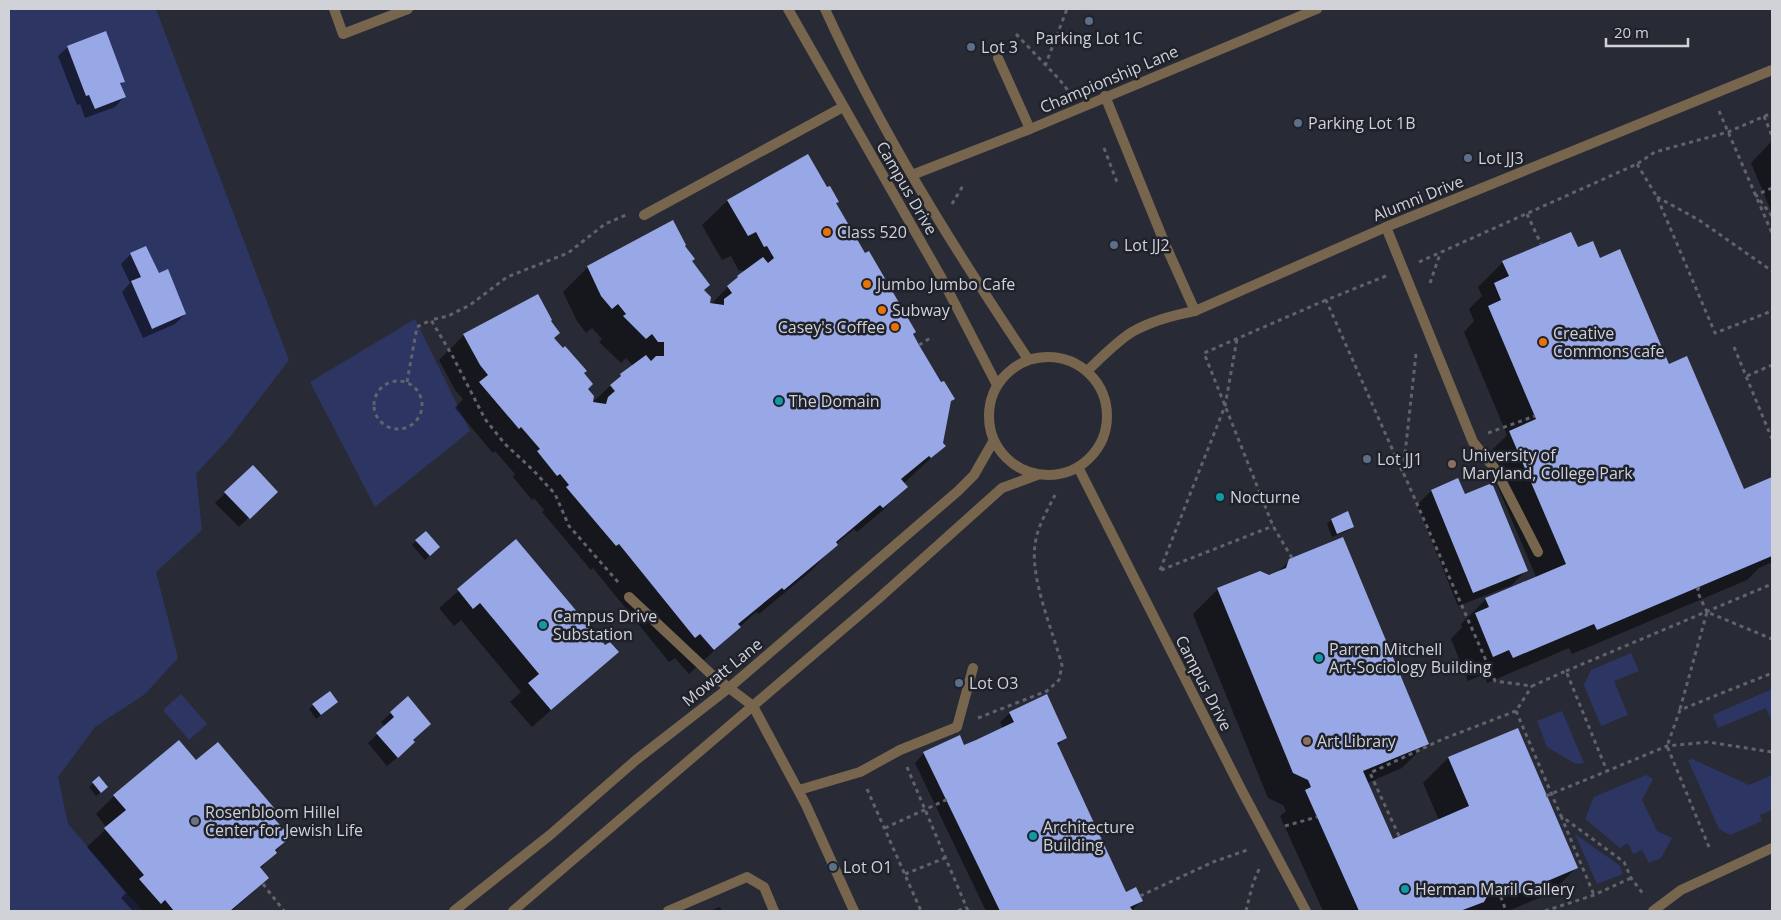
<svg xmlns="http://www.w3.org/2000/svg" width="1781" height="920" viewBox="0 0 1781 920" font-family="'Open Sans',sans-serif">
<rect width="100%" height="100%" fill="#282b35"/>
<path fill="#2d3663" d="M9 9H156L289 360 230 437 196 474 202 530 156 572 178 658 145 694 95 727 58 777 68 824 143 911H9Z
M415 319 470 431 375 507 310 382Z
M1631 653 1639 671 1614 681 1628 715 1601 726 1584 685 1591 670Z
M1772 689V722L1766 708 1718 728 1713 715Z
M181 694 207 724 189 740 163 710Z
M1562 711 1584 763 1576 764 1547 747 1537 721Z
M1692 759 1749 785 1772 775V810L1760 815 1762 821 1730 835 1719 829 1688 760Z
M1646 775 1653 779 1642 800 1657 831 1672 838 1661 858 1649 863 1642 850 1633 854 1628 843 1620 848 1585 819 1594 797Z
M1575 834 1619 865 1623 874 1597 884Z"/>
<path fill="#0007" d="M68 47 123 81 120 85 124 97 115 107 85 118 80 104 77 105 58 56Z
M1772 141V213L1751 163Z
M827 189 838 202 835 204 865 255 915 332 912 335 950 402 942 443 944 446 903 484 906 487 881 512 857 532 854 529 836 544 812 570 759 614 756 612 689 674 675 658 669 662 593 568 591 570 542 512 544 510 534 498 532 500 513 477 515 474 495 451 493 453 455 408 463 399 455 390 439 360 464 335 553 338 583 374 592 403 610 386 618 396 612 385H610L633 366 626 358 621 363 599 342 602 339 592 328 586 333 577 321 563 292 588 267 683 246 709 306 743 272 742 270 739 271 731 256 722 260 702 225 727 201Z
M1577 249 1599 259 1668 365 1743 490 1772 478V562L1759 568 1747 580 1572 654 1569 648 1487 683 1484 674 1468 681 1451 639 1462 627 1461 624 1486 599 1536 577 1485 457 1507 435 1464 332 1474 321 1469 309 1482 296 1478 287 1503 262Z
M131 254 158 275 185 314 175 324 143 338 122 292 130 283 121 264Z
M253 467 276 491 239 527 215 503Z
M1458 480 1464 495 1526 570 1512 585 1458 606 1417 505 1431 491Z
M1331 520 1353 526 1348 531 1332 537 1327 524Z
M416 541 438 547 425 560 412 545Z
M516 541 605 647 617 652 532 727 510 702 521 692 461 620 454 626 439 608Z
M1290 560 1427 743 1402 768 1367 783 1392 840 1439 820 1423 783 1448 758 1517 729 1576 868 1551 893 1508 911H1323L1280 816 1286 811 1283 805 1268 798 1193 614 1218 589 1269 577 1276 574Z
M408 698 412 741 404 752 387 766 368 743 385 727 381 722Z
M313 705 332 707 316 719 309 709Z
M1010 713 1065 738 1057 746 1125 893 1141 901 1131 911H986L915 763 924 753 964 746 1003 728 1000 722Z
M196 762 269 814 289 837 260 869 268 878 232 911H133L121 898 126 893 87 847 107 828 96 814 114 796Z
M99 778 107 787 96 796 89 787Z
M720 907 722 911H709Z"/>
<path fill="#98a8e7" d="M106 31 125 82 120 83 126 97 95 109 89 95 86 96 67 46Z
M808 154 827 187 830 186 839 202 836 203 865 253 869 251 916 332 913 334 919 345 941 382 944 381 955 399 951 401 943 443 946 446 931 458 929 456 901 479 908 487 883 508 880 505 836 542 838 545 784 590 782 588 738 624 741 627 714 650 700 634 695 638 619 544 616 546 566 487 569 485 560 474 557 476 537 451 540 449 521 427 519 429 479 382 488 375 480 365 463 334 538 294 552 320 551 321 560 333 554 338 563 348 565 346 587 371 584 373 593 384 588 389 594 396 593 402 606 404 608 397 615 391 610 385 621 376 620 374 646 355 651 361 656 356H664V342H658L652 334 646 339 623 316 626 314 618 304 612 309 601 296 587 266 673 220 686 245 685 246 695 259 692 261 710 285 704 290 711 297 710 303 724 305V299L732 293 727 286 738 277 737 276 763 257 768 263 774 258 767 246 764 247 756 232 748 236 727 200Z
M1571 232 1578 247 1593 241 1600 258 1620 249 1669 364 1687 356 1744 489 1772 477V556L1597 630 1594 624 1513 658 1509 650 1493 657 1475 613 1489 607 1485 598 1566 564 1509 431 1536 419 1488 306 1501 300 1494 283 1509 276 1502 261Z
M146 246 159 273 168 269 186 314 152 329 131 281 141 277 130 253Z
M253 465 278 492 250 519 224 492Z
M1458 478 1465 494 1492 483 1528 571 1473 593 1431 490Z
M1348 511 1354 527 1337 534 1331 519Z
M426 531 440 547 430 556 415 540Z
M1343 537 1429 744 1363 771 1393 839 1469 806 1448 757 1518 728 1578 868 1510 897 1505 887 1489 893 1484 902 1460 911H1359L1305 790 1311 787 1308 780 1293 773 1217 588 1260 571 1269 575 1286 568 1289 559Z
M516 539 605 645 610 642 619 652 551 710 528 683 539 674 480 603 473 609 457 589Z
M330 691 338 702 321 715 312 704Z
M1047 694 1067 738 1057 743 1126 892 1136 887 1143 901 1130 907 1133 911H1000L923 752 960 735 964 745 976 740 1014 722 1009 712Z
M408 696 431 724 413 740 415 742 398 758 376 733 394 717 390 712Z
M179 740 196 760 218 742 275 809 270 814 291 837 275 850 277 853 260 867 269 878 230 911H174L165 900 161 904 139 879 144 875 104 828 126 810 113 795Z
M99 776 108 787 101 793 92 782Z"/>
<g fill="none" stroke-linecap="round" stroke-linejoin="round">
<path stroke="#60636c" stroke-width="3" stroke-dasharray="4 4" stroke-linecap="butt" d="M1016 34 1059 79 1070 93
M1045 66 1067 9
M1719 111 1772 233
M1764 116 1772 136
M1104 148 1117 182
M1637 164 1657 197 1715 333 1772 311
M1772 188 1756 195 1772 216
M1657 197 1699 220 1772 271
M952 204 964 184
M1527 214 1541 244
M1419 262 1637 164 1655 152 1728 132 1772 113
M1386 276 1326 300 1402 471
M1430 283 1440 254
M919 345 932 337
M1734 347 1772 439
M1416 354 1403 472 1495 681 1532 686 1566 671 1607 771 1667 746 1708 742 1772 752
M1747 376 1772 365
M374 405a24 24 0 1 1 48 0a24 24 0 1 1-48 0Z
M407 382 417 327 431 320
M1488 433 1535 416
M1292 558 1273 526 1204 353 1326 300
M1160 570 1225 406 1237 339
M1161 570 1273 526
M618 582 569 526 555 494 533 470 505 444 485 419 452 355 431 320 448 316 470 305 507 277 568 253 605 224 626 215
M1699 587 1697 591 1707 612
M1566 671 1772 584
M1680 709 1707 612 1772 639
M1516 711 1561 816 1624 862 1631 878 1644 895
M978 718 1047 691 1059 680 1062 665C1053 632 1030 578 1035 545 1037 527 1047 511 1055 495
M907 767 968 911
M867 789 921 911
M1546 796 1607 771
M1561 816 1594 895
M1285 826 1317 817
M885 828 948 799
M1399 836 1370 773 1443 739 1516 711 1532 686
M1709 847 1667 746 1680 710 1772 673
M905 874 945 858
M263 884 284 911
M1498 889 1506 911
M1140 896 1213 862 1250 849
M958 911 966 907
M1246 911 1253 883 1260 867
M1545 911 1594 895 1631 878"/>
<path stroke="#77654e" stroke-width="10" d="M334 9 343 34 408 9
M998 58 1030 129
M1105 96 1165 244 1195 311
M644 215 843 107
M1386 227 1473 442 1496 470 1538 552
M629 597 712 675 753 706 806 805 854 911
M799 790 860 772 900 750 957 727 973 668
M668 911 747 877 764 887 774 911"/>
<path stroke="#77654e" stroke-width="10" d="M912 175 1030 129 1317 9
M1087 371C1101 358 1116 342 1132 332 1151 321 1174 315 1195 311L1386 227 1772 70"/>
<path stroke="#77654e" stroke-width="10" d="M788 9 941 277 997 385
M825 9C881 132 953 247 1028 359
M989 416a59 59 0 1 1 118 0a59 59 0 1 1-118 0Z
M1078 467 1241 789 1306 911
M454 911 550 835 636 760 730 687 958 491 974 475 994 440
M513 911 878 599 1002 488 1037 475
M1653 911 1681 890 1772 848"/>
</g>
<g fill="#5c6f8a" stroke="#1f212b" stroke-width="2">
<circle cx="1089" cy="21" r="5"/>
<circle cx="971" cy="47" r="5"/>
<circle cx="1298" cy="123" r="5"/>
<circle cx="1468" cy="158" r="5"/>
<circle cx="1114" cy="245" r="5"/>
<circle cx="1367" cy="459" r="5"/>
<circle cx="959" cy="683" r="5"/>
<circle cx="833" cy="867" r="5"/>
</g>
<g fill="#e8710a" stroke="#1f212b" stroke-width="2">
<circle cx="827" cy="232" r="5"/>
<circle cx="867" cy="284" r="5"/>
<circle cx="882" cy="310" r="5"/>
<circle cx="895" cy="327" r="5"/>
<circle cx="1543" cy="342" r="5"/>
</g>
<g fill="#0f9aa8" stroke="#1f212b" stroke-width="2">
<circle cx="779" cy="401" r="5"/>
<circle cx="1220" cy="497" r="5"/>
<circle cx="543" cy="625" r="5"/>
<circle cx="1319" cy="658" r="5"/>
<circle cx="1033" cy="836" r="5"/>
<circle cx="1405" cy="889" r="5"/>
</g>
<g fill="#8d6e63" stroke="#1f212b" stroke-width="2">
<circle cx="1452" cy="464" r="5"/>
<circle cx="1307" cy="741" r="5"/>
</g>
<circle fill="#6b7280" stroke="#1f212b" stroke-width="2" cx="195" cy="821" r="5"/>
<g text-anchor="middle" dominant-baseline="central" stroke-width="5" stroke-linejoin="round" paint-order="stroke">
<g font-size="16" fill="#d0d2d8" stroke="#1f212b" text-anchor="start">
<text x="1089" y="38" text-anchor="middle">Parking Lot 1C</text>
<text x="981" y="47">Lot 3</text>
<text x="1308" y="123">Parking Lot 1B</text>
<text x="1478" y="158">Lot JJ3</text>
<text x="837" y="232">Class 520</text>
<text x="1124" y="245">Lot JJ2</text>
<text x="877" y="284">Jumbo Jumbo Cafe</text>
<text x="892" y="310">Subway</text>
<text x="885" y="327" text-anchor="end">Casey's Coffee</text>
<text x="1553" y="333">Creative<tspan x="1553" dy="18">Commons cafe</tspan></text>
<text x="789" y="401">The Domain</text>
<text x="1462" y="455">University of<tspan x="1462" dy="18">Maryland, College Park</tspan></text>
<text x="1377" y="459">Lot JJ1</text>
<text x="1230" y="497">Nocturne</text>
<text x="553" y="616">Campus Drive<tspan x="553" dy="18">Substation</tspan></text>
<text x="1329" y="649">Parren Mitchell<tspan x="1329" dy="18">Art-Sociology Building</tspan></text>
<text x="969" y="683">Lot O3</text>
<text x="1317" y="741">Art Library</text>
<text x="205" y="812">Rosenbloom Hillel<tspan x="205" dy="18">Center for Jewish Life</tspan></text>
<text x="1043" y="827">Architecture<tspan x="1043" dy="18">Building</tspan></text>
<text x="843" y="867">Lot O1</text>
<text x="1415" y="889">Herman Maril Gallery</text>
</g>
<g font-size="16" fill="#d0d2d8" stroke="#1f212b">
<text transform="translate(1109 79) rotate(-23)">Championship Lane</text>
<text transform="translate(907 188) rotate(60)">Campus Drive</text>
<text transform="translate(1418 198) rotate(-22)">Alumni Drive</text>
<text transform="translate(722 672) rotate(-39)">Mowatt Lane</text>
<text transform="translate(1204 683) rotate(63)">Campus Drive</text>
</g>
</g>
<rect width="1781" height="920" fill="none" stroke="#d0d2d8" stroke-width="20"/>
<path d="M1606 38v8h82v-8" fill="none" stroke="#d0d2d8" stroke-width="2.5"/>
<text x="1614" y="38" font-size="15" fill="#d0d2d8" stroke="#1f212b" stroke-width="4" paint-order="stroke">20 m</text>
</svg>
